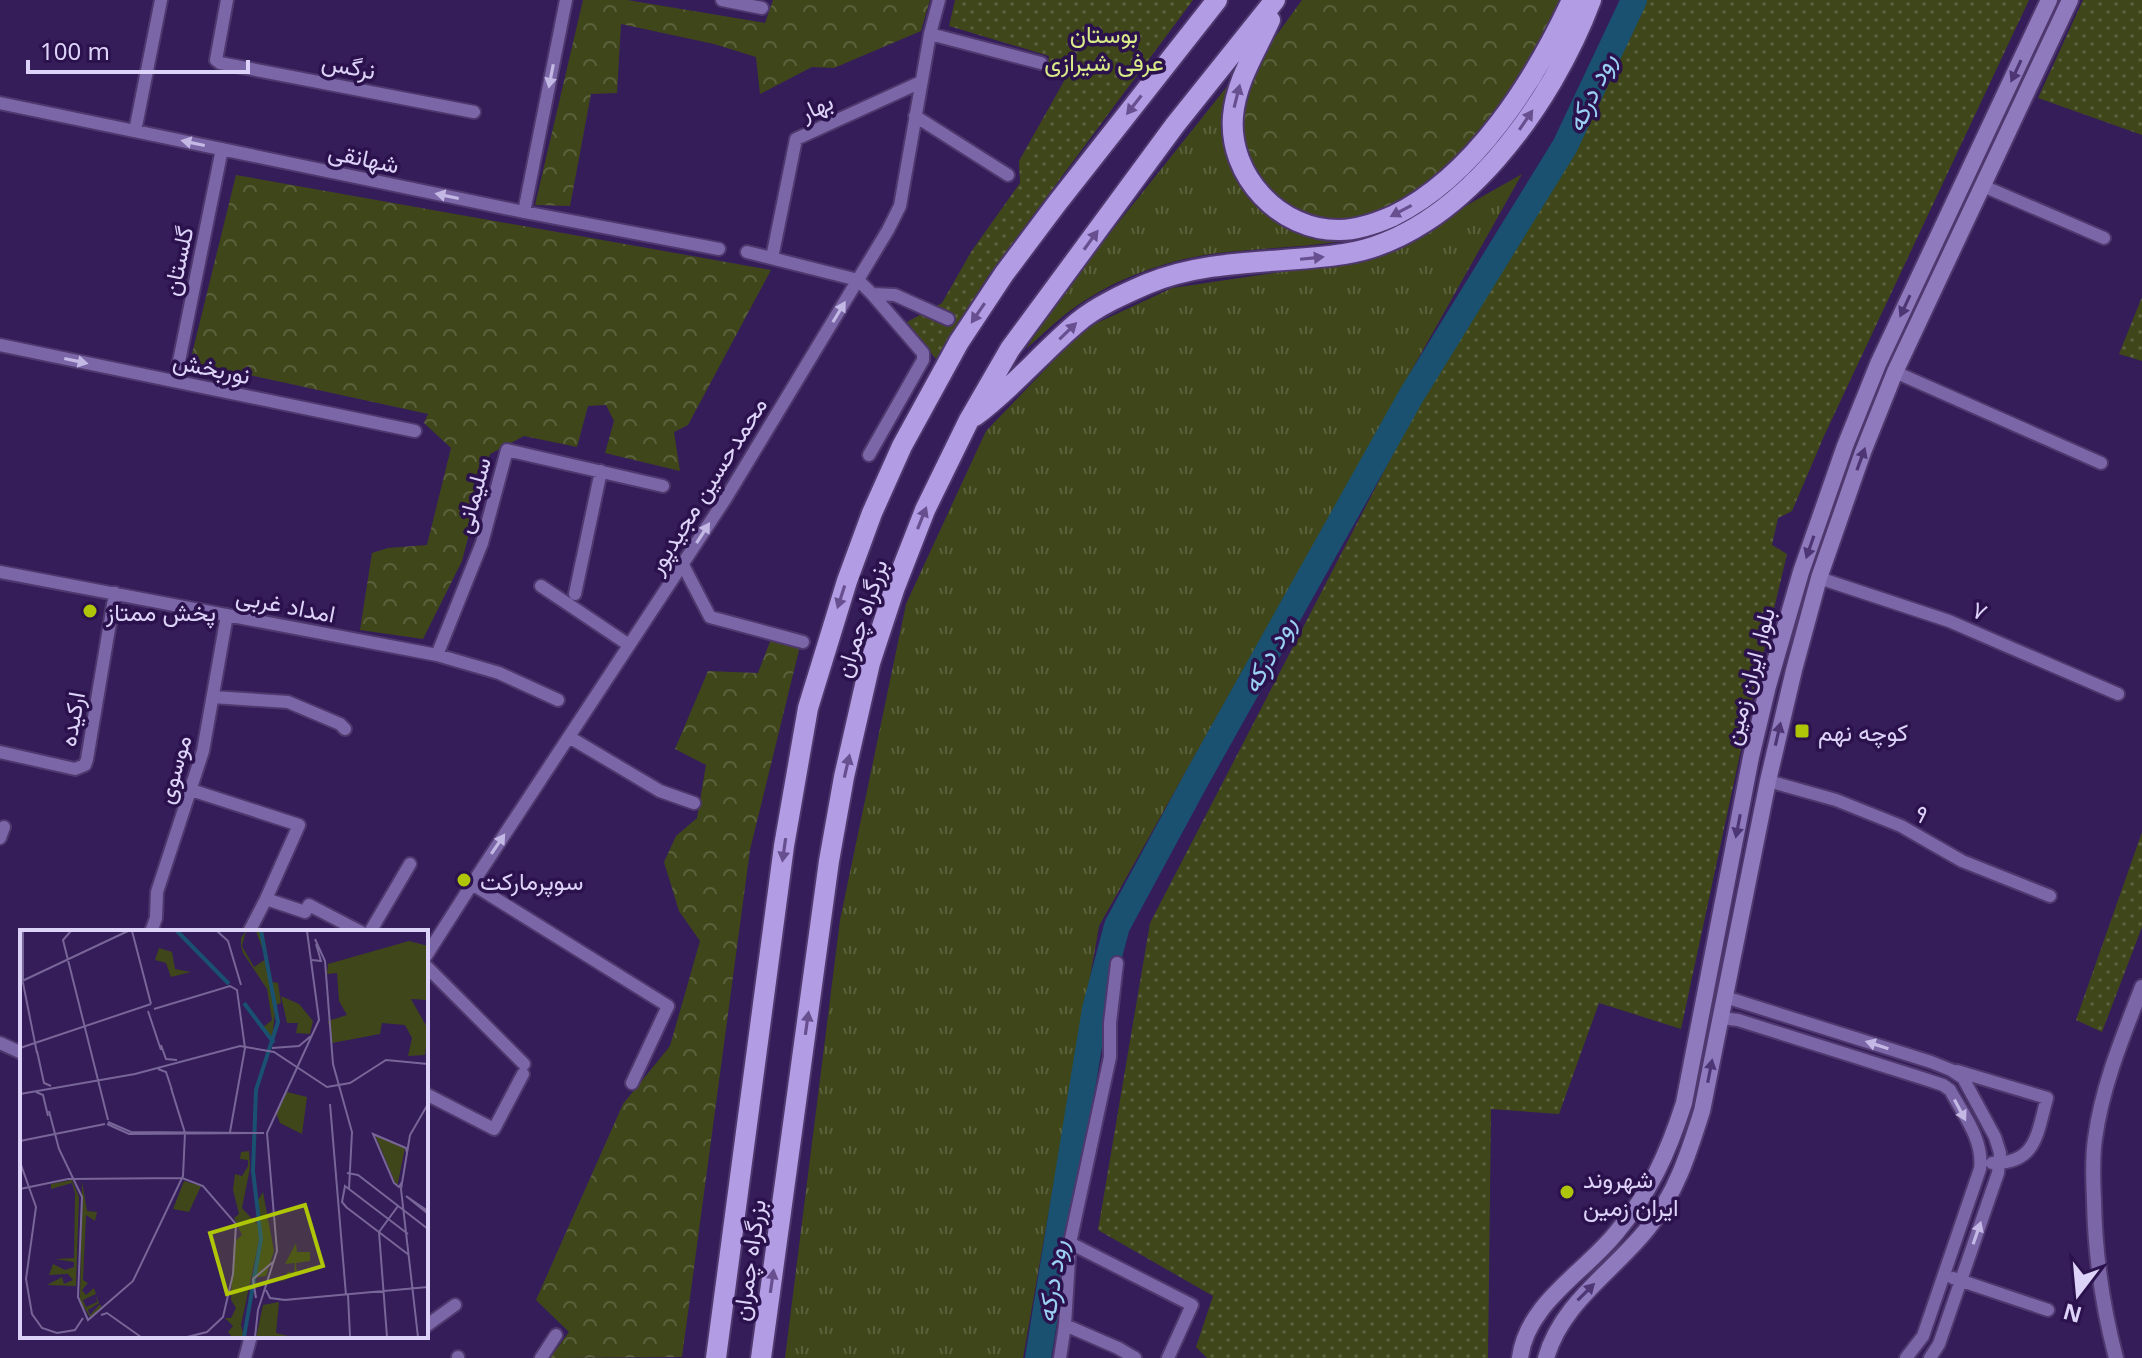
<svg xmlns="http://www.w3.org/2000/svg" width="2142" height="1358" viewBox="0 0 2142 1358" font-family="'Noto Sans',Vazirmatn,sans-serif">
<defs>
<pattern id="grass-tufts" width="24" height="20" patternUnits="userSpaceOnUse" patternTransform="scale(2)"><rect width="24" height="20" fill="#3f471a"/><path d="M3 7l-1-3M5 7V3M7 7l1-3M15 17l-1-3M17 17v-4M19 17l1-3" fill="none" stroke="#5a613c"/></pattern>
<pattern id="forest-crowns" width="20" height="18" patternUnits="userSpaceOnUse" patternTransform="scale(2)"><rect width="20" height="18" fill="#3f471a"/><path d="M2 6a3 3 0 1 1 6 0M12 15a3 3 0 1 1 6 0" fill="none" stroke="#5a613c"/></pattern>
<pattern id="park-dots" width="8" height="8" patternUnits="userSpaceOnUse" patternTransform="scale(2)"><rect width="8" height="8" fill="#3f471a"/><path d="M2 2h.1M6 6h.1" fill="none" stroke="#5a613c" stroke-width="1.8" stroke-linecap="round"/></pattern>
</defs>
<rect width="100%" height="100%" fill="#341d58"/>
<path fill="url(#grass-tufts)" d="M1229 84 1226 97 1361 238C1316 247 1272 247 1227 252 1175 257 1120 276 1078 305 1059 318 1043 334 1026 349L1055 302Z
M1522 174 1099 926 1023 1358H785L840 920 906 604 986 431 1084 329 1172 288 1374 258Z"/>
<path fill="url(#forest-crowns)" d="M583 0H627L765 23 773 0H930L921 31 834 68 812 67 760 94 756 57 714 44 621 24 617 93 591 94 570 206 535 205Z
M1302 0H1565L1531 63 1487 126 1438 177 1398 205 1359 221 1319 220 1298 213 1264 187 1244 154 1241 105 1262 55Z
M236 175 771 270 688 425 674 432 680 471 605 453 614 421 606 405 588 406 577 447 524 436 490 454 462 561 423 639 360 630 372 553 388 548 427 545 451 448 424 423 428 414 190 362Z
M771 639 800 646 750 850 682 1357 550 1358 569 1332 536 1300 623 1104 670 1046 700 941 679 911 664 862 676 836 697 818 706 765 675 749 708 671 758 673Z"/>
<path fill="url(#park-dots)" d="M955 0H1193L988 276 936 359 907 322 942 303 971 252 1020 183 1019 161 1068 74 1047 67 1049 56 949 26Z
M1628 0H2029L1824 436 1792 511 1778 518 1772 545 1787 554 1745 731 1681 1029 1599 1003 1559 1114 1491 1109 1488 1358H1207L1196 1347 1213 1296 1098 1230 1150 923Z
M2083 0H2142V135L2038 98Z
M2142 297V361L2119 354Z
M2142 832V927L2102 1032 2076 1020Z"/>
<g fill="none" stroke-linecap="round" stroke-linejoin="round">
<path stroke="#1a5170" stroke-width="26" d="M1038 1358 1095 1009 1117 926 1197 778 1411 396 1565 146 1634 0"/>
<defs>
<path id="minor" d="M227 0 216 60 220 63 474 112
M722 0 762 8
M930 34 1041 63
M0 103 524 212 719 249
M915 116 1008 175
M135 131 161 0
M1983 186 2104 238
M524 212 566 0
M747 252 858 280 872 294 923 353V360L869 455
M772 258 796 139 921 82
M872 294 895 295 948 319
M0 345 415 431
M1895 372 2101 463
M175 381 222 149
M683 565 710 617 803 642
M0 572 437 655 499 673 558 700
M1819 578 1949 621 2118 694
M541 586 629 645
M575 594 601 471
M437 655 482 543 507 450 663 486
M213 697 288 702 340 724 345 729
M569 737 660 791 694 803
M0 752 75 769 85 765 87 759 115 593
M1768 781 1836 800 1901 826 1962 861 2050 896
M191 790 299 825 266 899 249 932
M0 838 4 827
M472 884 668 1006 632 1083
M266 899 305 912 309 905 361 932
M151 932 156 918 157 892 203 751 227 615
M370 932 410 864
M426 956 472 884 726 498 888 230 900 206 930 34 939 0
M426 966 524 1064
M1725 997 1931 1062 1951 1070 1963 1078 1995 1137 2000 1153 1998 1173 1939 1344 1930 1358
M1721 1018 1738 1020 1925 1079 1943 1085 1950 1090C1963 1114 1984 1140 1980 1169L1923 1336 1906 1358
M0 1043 22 1053
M1957 1071 2047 1098C2037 1133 2037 1164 1992 1163
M426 1094 494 1129 523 1074
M1070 1243 1192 1305 1168 1358
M1953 1278 2048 1310
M1065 1325 1118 1348 1135 1358
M426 1326 455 1305
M458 1357V1358
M245 1358 251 1336
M541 1358 556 1335
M1060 1358 1065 1325 1070 1243 1110 1057V1023L1117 963"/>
<path id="tertiary" d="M2116 1358C2102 1305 2095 1255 2094 1200 2093 1180 2092 1159 2095 1139 2102 1086 2123 1036 2142 987"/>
<path id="secondary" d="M1520 1358C1527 1303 1584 1273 1616 1233 1650 1193 1668 1153 1684 1103L1751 757 1768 686 1801 572 1845 446 1878 364 2049 0
M1546 1358C1562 1302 1613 1272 1648 1228 1676 1194 1689 1152 1702 1111L1768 781 1794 670 1819 578 1863 452 1895 372 2070 0"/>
<path id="trunk" d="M1270 20C1256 51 1236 81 1233 116 1228 176 1280 231 1340 230 1358 230 1377 223 1393 216 1475 176 1535 80 1572 0
M975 416C1013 388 1042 352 1078 322 1097 306 1124 294 1147 284 1209 258 1279 264 1344 254 1459 237 1553 102 1591 0
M716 1358 784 846 808 708 847 581 872 513 902 446 959 342 1004 274 1058 202 1217 0
M761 1358 829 861 844 777 870 663 895 587 925 510 969 420 1010 349 1175 125 1275 0"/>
</defs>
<use href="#minor" stroke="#4f386d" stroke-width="16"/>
<use href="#tertiary" stroke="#4f386d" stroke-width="18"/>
<use href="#secondary" stroke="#4f386d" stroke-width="20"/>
<use href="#trunk" stroke="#4f386d" stroke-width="24"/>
<use href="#minor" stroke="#7b66a8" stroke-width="12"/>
<use href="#tertiary" stroke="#7b66a8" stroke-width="14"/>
<use href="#secondary" stroke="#8f7abe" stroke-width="16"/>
<use href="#trunk" stroke="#b29ce3" stroke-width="20"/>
</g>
<defs><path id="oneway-solid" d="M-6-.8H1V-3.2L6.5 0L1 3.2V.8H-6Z" transform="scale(2)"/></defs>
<g fill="#4e3675">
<use href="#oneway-solid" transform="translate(2016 71) rotate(115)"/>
<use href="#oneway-solid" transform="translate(1905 306) rotate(115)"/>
<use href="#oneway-solid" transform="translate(1861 459) rotate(-70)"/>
<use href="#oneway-solid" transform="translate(1810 547) rotate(109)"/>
<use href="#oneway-solid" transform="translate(1778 734) rotate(-77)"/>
<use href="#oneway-solid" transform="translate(1738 826) rotate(101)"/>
<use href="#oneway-solid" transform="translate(1710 1071) rotate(-79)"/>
<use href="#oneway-solid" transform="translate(1586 1292) rotate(-45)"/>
</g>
<g fill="#c4b8e4">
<use href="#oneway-solid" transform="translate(551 76) rotate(101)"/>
<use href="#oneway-solid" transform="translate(193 143) rotate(-168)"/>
<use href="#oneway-solid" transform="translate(447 196) rotate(-168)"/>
<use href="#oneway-solid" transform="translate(839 312) rotate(-59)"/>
<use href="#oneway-solid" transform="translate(76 361) rotate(12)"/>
<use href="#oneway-solid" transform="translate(703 533) rotate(-57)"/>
<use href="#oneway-solid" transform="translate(498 844) rotate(-56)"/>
<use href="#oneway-solid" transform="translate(1877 1045) rotate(-162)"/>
<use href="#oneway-solid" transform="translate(1960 1110) rotate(62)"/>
<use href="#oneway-solid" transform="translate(1977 1233) rotate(-71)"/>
</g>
<g fill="#685090">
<use href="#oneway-solid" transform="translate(1237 96) rotate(-76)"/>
<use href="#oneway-solid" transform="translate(1134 105) rotate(128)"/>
<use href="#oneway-solid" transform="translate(1526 120) rotate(-56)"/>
<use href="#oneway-solid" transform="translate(1401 211) rotate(152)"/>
<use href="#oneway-solid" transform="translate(1091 240) rotate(-54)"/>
<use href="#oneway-solid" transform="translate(1312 258) rotate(-6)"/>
<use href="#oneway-solid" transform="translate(978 313) rotate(124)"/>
<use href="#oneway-solid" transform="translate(1068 331) rotate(-44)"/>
<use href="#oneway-solid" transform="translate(922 518) rotate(-68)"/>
<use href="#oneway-solid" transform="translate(841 597) rotate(108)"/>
<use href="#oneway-solid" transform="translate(847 766) rotate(-77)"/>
<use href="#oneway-solid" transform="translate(784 850) rotate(98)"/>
<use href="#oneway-solid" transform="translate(807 1023) rotate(-82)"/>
<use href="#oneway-solid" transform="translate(772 1281) rotate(-82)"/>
</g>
<g fill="#afc508" stroke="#2b124d" stroke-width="3">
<circle cx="90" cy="611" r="8"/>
<rect x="1794" y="723" width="16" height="16" rx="4"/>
<circle cx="464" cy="880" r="8"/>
<circle cx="1567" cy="1192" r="8"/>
</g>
<g text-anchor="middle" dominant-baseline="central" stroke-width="7" stroke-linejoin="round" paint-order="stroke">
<g font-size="24" fill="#d9eb89" stroke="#2b124d">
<text x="1104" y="33">بوستان<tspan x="1104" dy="28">عرفی شیرازی</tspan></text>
</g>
<g font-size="24" fill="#ddd3f8" stroke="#2b124d">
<text transform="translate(349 65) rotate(11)">نرگس</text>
<text transform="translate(816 106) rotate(-25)">بهار</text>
<text transform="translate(364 157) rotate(12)">شهانقی</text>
<text transform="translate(177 261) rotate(-78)">گلستان</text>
<text transform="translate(212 367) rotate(12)">نوربخش</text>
<text transform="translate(706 485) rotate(-58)">محمدحسین مجیدپور</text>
<text transform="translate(472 495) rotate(-75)">سلیمانی</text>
<text transform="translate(286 604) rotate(11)">امداد غربی</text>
<text transform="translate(1980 610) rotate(24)">۷</text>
<text transform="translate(860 618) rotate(-72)">بزرگراه چمران</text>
<text transform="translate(1748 676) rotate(-75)">بلوار ایران زمین</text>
<text transform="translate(71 719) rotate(-80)">ارکیده</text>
<text transform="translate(173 769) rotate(-74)">موسوی</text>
<text transform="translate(1922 813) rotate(29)">۹</text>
<text transform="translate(748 1260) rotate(-82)">بزرگراه چمران</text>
</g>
<g font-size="24" fill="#ddd3f8" stroke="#2b124d" text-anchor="start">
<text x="106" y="611">پخش ممتاز</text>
<text x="1818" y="731">کوچه نهم</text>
<text x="480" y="880">سوپرمارکت</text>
<text x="1583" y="1178">شهروند<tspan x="1583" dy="28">ایران زمین</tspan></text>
</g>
<g font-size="26" font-style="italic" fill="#9ad0f4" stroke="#2b124d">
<text transform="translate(1590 92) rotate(-65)">رود درکه</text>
<text transform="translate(1268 654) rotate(-61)">رود درکه</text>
<text transform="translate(1051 1281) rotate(-81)">رود درکه</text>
</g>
</g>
<g transform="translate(20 930)">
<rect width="408" height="408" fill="#341d58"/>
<path d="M243 262 254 321 246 346 232 348 242 309 238 270Z" fill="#3f471a"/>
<path d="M226 1 222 16 234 37 246 29 236 1H243L252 52 258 53 261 73 256 75 252 109 241 99 252 90 247 59 223 23 221 16V8ZM276 313 277 322H290V331L276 333 277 344 261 352 268 342 274 343 275 333 265 334Z" fill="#3f471a"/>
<path d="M139 18 152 22 155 39 171 42 151 47 146 33 135 30ZM261 66 279 74 293 91 290 104 276 103 278 93H267ZM267 162 287 167 282 204 260 193 256 183ZM229 221 230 238 222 278 238 295 239 310 221 395 224 407H212L208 402 213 396 205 388H211L216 378 211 370 214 312 222 305 214 288 219 284 213 260 215 244 222 246 228 236V230L220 229 221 222ZM52 250 59 267 56 356 27 355 42 347 44 354 53 350 48 344 29 345 33 334 45 340 54 337V332L35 329 54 328 55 263 52 253 31 259V254ZM62 251 67 281 77 282 75 291 66 285 63 350 68 353 62 360 66 365 74 358 76 364 63 370 66 377 77 372 76 366 79 373 68 380 70 385 80 374 82 378 70 387 60 371ZM164 251 181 256 169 282 153 279ZM259 372 256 403 272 407H236L243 375Z" fill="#3f471a"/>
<path d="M389 11 408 16V70L391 69 408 99 405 125 388 126 392 108 385 95 362 93 360 104 312 113 308 91 327 85 319 71 317 43 307 44 308 34ZM355 205 385 218 377 257Z" fill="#3f471a"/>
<path fill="none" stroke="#1a5170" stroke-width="4" d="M157 1 209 54M224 73 254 113M224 407 241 309 233 241 236 160 258 92 241 1"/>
<path fill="none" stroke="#786698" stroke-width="2" d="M3 1V53L17 123M51 1 43 10 88 190M112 1 131 74M197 1 208 11 221 55M295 9 305 31 313 134 332 202 329 259M292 30 301 31 296 14M0 52 108 1M134 79 210 56 217 60 225 118 210 202M128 81 141 120M141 115 146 129 157 130M0 118 131 74M252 118 279 116 291 106M17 121 24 153 31 156M138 139 146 142 152 160M16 162 23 165 28 186M0 164 115 144 220 116 254 122 307 157 330 153 366 130 408 134M310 174 326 365M29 181 39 219 62 267 58 367 68 390 113 351 163 246 165 203 151 158M87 194 109 204 244 203 111 202 88 192M0 211 85 194M0 232 16 277 6 349 12 384 22 398 37 403 55 400 63 388M327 243 338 245 408 299M382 252 379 257 374 253 353 204 386 218 387 223M0 259 48 249 162 248 183 256 216 294 213 344 203 387 187 402 167 407M326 277 389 325M327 278 322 272 325 256 388 304M407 283 386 266 408 281M246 360 250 368 266 370M328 365 330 406M236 368 233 349 253 332M264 370 408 357M81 385 87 383 121 407M235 407 238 380 257 321 247 203 299 90 287 1M367 407 359 302 378 276M398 407 381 259 390 205 408 174"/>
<path fill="#afc508" fill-opacity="0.15" stroke="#afc508" stroke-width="4" d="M285 275 303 336 207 364 190 303Z"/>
<rect width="408" height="408" fill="none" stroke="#ddd3f8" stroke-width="4"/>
</g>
<g transform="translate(2078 1294) rotate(196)" stroke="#2b124d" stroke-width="6" paint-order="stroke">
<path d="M0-6L14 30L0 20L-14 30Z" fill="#ddd3f8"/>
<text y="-12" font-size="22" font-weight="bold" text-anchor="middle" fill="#ddd3f8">N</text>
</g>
<path d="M28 60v12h220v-12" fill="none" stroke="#ddd3f8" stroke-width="4"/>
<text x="40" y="60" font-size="24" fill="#ddd3f8" stroke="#2b124d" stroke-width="6" paint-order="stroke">100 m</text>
</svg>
